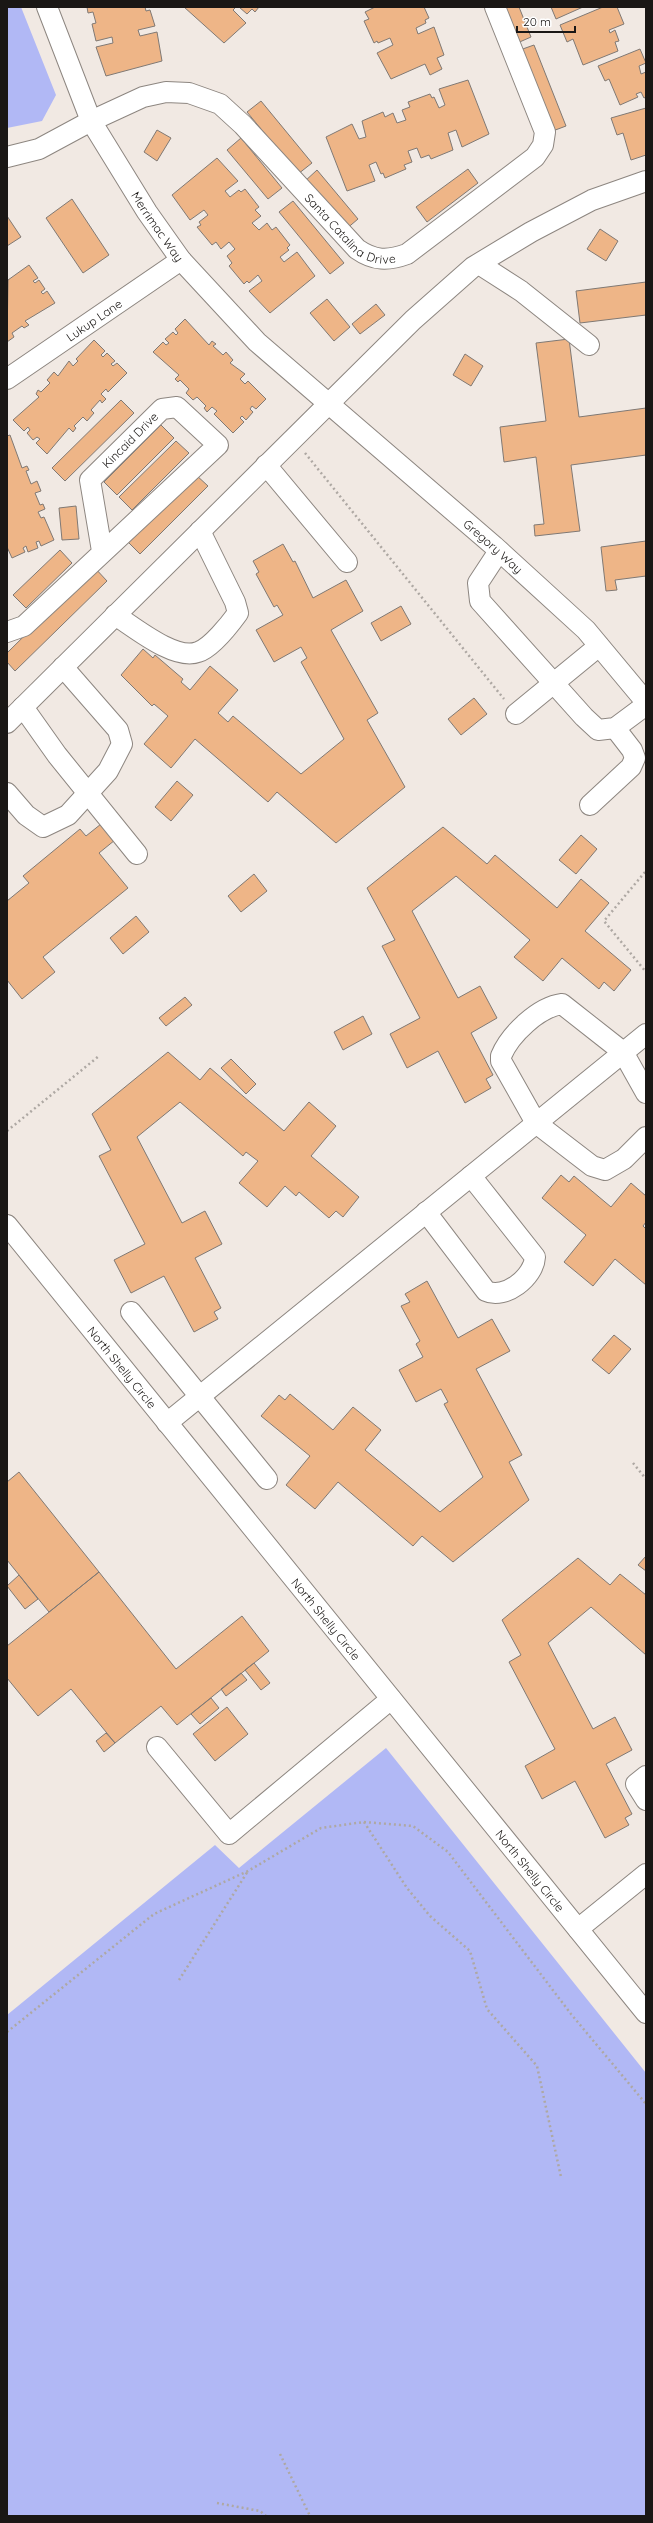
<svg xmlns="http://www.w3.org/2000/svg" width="653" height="2523" viewBox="0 0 653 2523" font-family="Quicksand,sans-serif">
<rect width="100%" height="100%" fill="#f1e9e3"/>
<path fill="#b1b8f5" d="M7 7H21L56 95 42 121 7 128Z
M386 1748 646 2073V2516H7V2015L215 1845 239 1868Z"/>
<path fill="#eeb587" stroke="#807974" d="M87 7H145L146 11 150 10 155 26 138 30 140 36 157 32 162 61 106 76 96 47 113 43 112 37 96 41 92 24 96 23 93 12 88 13Z
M184 7H236L233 10 246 23 224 43Z
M239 7H259L255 12 252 9 247 14Z
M424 7 429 18 425 20 426 23 416 28 418 34 434 27 444 55 437 58 442 69 430 75 425 64 391 79 377 53 393 45 390 38 378 43 377 41 374 43 364 21 369 19 365 12 375 7Z
M500 7H519L531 37 515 44Z
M551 7H583L556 19Z
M603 7H617L624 24 609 30 610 33 615 30 619 41 615 42 618 51 583 65 573 39 567 42 560 25Z
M534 45 566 126 550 132 517 51Z
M640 49 646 63 639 66 641 74 646 72V97L644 98 641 92 636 94 638 97 620 105 609 79 605 81 598 66Z
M468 80 489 134 462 147 456 130 448 133 453 150 431 159 429 155 421 158 417 148 408 151 412 162 404 165 406 169 385 178 383 173 381 174 376 162 369 165 375 181 347 191 326 137 352 124 359 139 366 137 362 121 383 112 385 117 393 113 397 123 406 120 402 110 410 107 408 102 430 94 432 98 434 97 439 108 445 105 439 89Z
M261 101 312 163 298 174 247 112Z
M646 108V155L631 160 623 133 617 135 611 118Z
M157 130 171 138 157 161 144 152Z
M241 138 282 188 268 199 227 150Z
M217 158 238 181 225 191 230 197 239 190 241 192 245 189 259 207 255 210 261 216 252 223 259 230 267 223 272 230 276 227 290 245 287 248 289 250 280 257 284 262 297 252 315 276 270 313 249 291 262 281 258 275 249 283 247 281 244 284 229 266 232 263 227 256 235 249 229 242 221 249 216 242 212 245 197 227 201 225 199 222 208 215 204 210 190 220 172 195Z
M468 169 478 183 427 222 416 207Z
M317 170 358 219 345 230 304 182Z
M72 199 109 255 83 273 46 218Z
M293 201 344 263 330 274 279 212Z
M7 216 21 237 7 246Z
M600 229 618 241 606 261 587 249Z
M29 265 38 278 33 281 35 283 39 280 45 289 41 292 43 294 47 291 55 303 25 321 29 325 24 328 22 326 12 333 14 337 7 342 8 280Z
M646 282V315L580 323 576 291Z
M327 299 350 327 334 341 310 313Z
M376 304 385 315 360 334 352 324Z
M185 319 209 345 212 341 216 344 213 346 223 355 226 352 233 360 230 363 245 374 240 379 245 384 248 381 266 399 256 409 252 406 250 409 253 412 246 420 242 416 240 418 244 422 233 433 214 414 217 411 212 407 207 412 204 408 206 406 197 397 193 400 186 393 189 389 180 380 178 382 175 379 179 375 153 352 163 342 166 345 169 343 165 339 173 332 176 335 178 333 175 329Z
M569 339 579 417 646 408V455L571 465 580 531 535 536 534 525 544 524 536 457 504 462 500 427 546 421 536 343Z
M94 340 105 351 101 355 103 357 107 353 115 361 111 364 113 366 117 363 127 373 108 392 106 389 101 394 106 399 102 403 100 400 91 410 94 413 87 421 83 417 74 426 76 428 73 432 69 428 47 454 36 443 40 439 37 437 33 440 27 433 30 430 28 427 24 431 13 420 39 397 36 394 38 390 41 392 50 383 47 380 54 372 58 376 69 361 73 366 78 361 76 359Z
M465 354 483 366 471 386 453 375Z
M121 400 134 413 65 481 52 468Z
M161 425 174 438 117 495 104 482Z
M10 435 22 468 27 466 29 470 26 471 31 484 37 481 41 491 35 493 40 505 43 504 45 509 38 512 41 518 44 517 54 540 41 546 39 541 36 542 38 548 28 552 26 546 23 548 25 552 12 558 7 547V436Z
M176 441 189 453 132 510 119 497Z
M195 474 208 486 140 554 127 541Z
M76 506 79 539 62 540 59 508Z
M646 541V576L615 580 617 590 606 591 601 547Z
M283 544 293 562 295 561 313 598 346 580 363 611 331 630 378 713 367 720 405 787 336 843 277 792 268 802 195 739 171 768 144 744 168 716 154 704 152 706 121 675 143 649 153 658 155 655 183 679 181 682 190 690 210 666 238 690 218 713 228 722 233 716 301 774 344 739 301 662 307 658 301 647 274 662 256 630 283 615 277 605 274 607 256 574 259 572 253 561Z
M60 550 72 563 26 608 13 595Z
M94 567 107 581 15 671 7 662V653Z
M401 606 411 624 381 641 371 623Z
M474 698 487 714 461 735 448 719Z
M177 781 193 795 171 821 155 807Z
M101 824 115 840 99 853 128 888 43 957 55 972 22 999 7 980V901L29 883 23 876 80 829 86 836Z
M443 827 487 864 495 855 557 908 581 879 609 903 585 931 631 970 614 991 604 982 599 989 562 958 543 981 514 957 530 940 456 876 412 911 458 998 480 986 497 1018 471 1033 493 1075 486 1079 491 1088 465 1103 438 1051 407 1068 390 1034 420 1018 382 946 395 940 367 888Z
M581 835 597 849 576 874 559 860Z
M254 874 267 891 241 912 228 896Z
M136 916 149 932 123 954 110 938Z
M185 997 192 1005 166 1026 159 1018Z
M363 1016 372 1034 343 1050 334 1032Z
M168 1052 200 1080 210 1068 284 1131 309 1102 336 1126 311 1156 359 1197 343 1217 336 1211 329 1218 299 1192 296 1196 285 1186 267 1207 239 1183 258 1161 246 1152 243 1156 180 1102 137 1137 182 1223 205 1211 222 1244 195 1258 221 1308 214 1312 218 1319 194 1332 164 1276 131 1293 114 1260 145 1244 99 1156 111 1150 92 1114Z
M231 1059 256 1084 246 1094 221 1068Z
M561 1175 569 1182 574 1176 611 1207 631 1183 646 1196V1222L643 1226 646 1229V1285L615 1259 593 1286 564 1262 586 1235 542 1198Z
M427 1281 458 1338 492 1319 510 1351 476 1369 522 1455 509 1462 529 1500 453 1562 422 1536 413 1546 338 1482 315 1509 286 1485 310 1456 261 1416 279 1395 285 1400 290 1394 333 1430 353 1407 381 1430 365 1450 440 1512 483 1477 444 1404 448 1402 441 1389 416 1402 399 1370 423 1357 416 1344 420 1341 401 1306 410 1302 405 1294Z
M614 1335 631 1349 609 1374 592 1360Z
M19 1472 99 1572 49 1612 7 1560V1482Z
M646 1556V1571L638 1565Z
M578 1558 610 1585 620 1574 646 1595V1655L591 1607 548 1643 593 1729 615 1717 632 1750 606 1764 632 1814 625 1818 629 1825 605 1838 575 1781 542 1799 525 1766 555 1749 509 1662 521 1655 502 1620Z
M99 1572 176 1669 242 1616 269 1651 177 1725 161 1706 115 1743 71 1689 38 1716 7 1678V1646Z
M19 1575 38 1599 25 1609 7 1586Z
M254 1663 270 1683 261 1690 245 1670Z
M241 1673 247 1680 226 1696 221 1689Z
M211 1698 219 1708 200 1724 191 1714Z
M227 1707 248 1734 215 1761 193 1734Z
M106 1733 115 1743 104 1752 96 1741Z"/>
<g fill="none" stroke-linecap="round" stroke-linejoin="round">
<defs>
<g id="minor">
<path id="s1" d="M47 7 91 121 147 212 181 260 257 342 494 546 586 630 646 702"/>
<path id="s2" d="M7 157 39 149 91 121 143 97 166 92 189 93 220 104 243 125 357 249C374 261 388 261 407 254L535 157 543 145 545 132 495 7"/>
<path d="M479 264 521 291 589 345"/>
<path id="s3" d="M7 379 181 260"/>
<path d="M266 465 347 562"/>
<path d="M499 551 478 583 480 601 584 717 598 730 615 728 646 705"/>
<path d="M115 615C134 627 175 661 198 652 211 648 230 624 238 613L235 602 200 531"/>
<path d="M7 632 24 626 218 445 177 407 162 409 90 480 102 551"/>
<path d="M23 707 57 755 137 854"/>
<path d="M516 714 599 646"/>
<path d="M7 723 413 320 473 267 531 232 592 200 646 181"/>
<path d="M7 793 26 815 43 827 68 815 108 771 122 744 118 730 63 667"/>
<path d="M590 805 631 767 635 758 632 750 615 728"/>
<path d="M646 1093 623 1052 562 1004C539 1007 510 1034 501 1056V1061L536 1123 592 1166 605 1170 624 1159 646 1137"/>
<path d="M426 1212 486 1291C505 1300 534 1277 535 1257L471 1176"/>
<path id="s4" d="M7 1225 646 2013"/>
<path d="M131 1312 267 1479"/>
<path d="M167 1423 646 1034"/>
<path d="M157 1747 229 1834 391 1699"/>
<path d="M646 1776 636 1784 646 1800"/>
<path d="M578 1929 646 1874"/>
</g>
</defs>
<use href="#minor" stroke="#8d8680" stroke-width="22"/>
<path stroke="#aea8a3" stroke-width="2.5" stroke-dasharray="2 3" stroke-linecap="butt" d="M305 453 504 699
M645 872 604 921 646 972
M7 1131 99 1056
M633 1463 646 1479
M364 1822 407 1888 430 1916 470 1951 487 2009 537 2066 561 2177
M179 1980 248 1871
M7 2032 154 1914 248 1871 321 1828 364 1822 413 1826 448 1852 571 2014 646 2104
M280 2454 310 2516
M217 2503 260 2511 266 2516"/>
<use href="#minor" stroke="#fff" stroke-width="20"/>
</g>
<g text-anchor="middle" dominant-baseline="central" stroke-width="3" stroke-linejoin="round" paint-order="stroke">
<g font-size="12" fill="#1a1715" stroke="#fff">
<text stroke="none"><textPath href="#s2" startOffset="412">Santa Catalina Drive</textPath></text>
<text stroke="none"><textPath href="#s1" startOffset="247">Merrimac Way</textPath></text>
<text stroke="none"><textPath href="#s3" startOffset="105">Lukup Lane</textPath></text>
<text transform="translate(130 440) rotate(-45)">Kincaid Drive</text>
<text stroke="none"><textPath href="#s1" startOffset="712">Gregory Way</textPath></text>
<text stroke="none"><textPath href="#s4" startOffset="183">North Shelly Circle</textPath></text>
<text stroke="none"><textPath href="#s4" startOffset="507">North Shelly Circle</textPath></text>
<text stroke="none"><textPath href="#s4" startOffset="831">North Shelly Circle</textPath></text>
</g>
</g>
<rect width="653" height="2523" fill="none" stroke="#1a1715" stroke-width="16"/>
<path d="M517 26v6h58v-6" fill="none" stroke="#1a1715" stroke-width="2"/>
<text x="523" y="26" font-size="12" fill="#1a1715" stroke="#ffffff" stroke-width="3" paint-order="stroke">20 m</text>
</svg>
